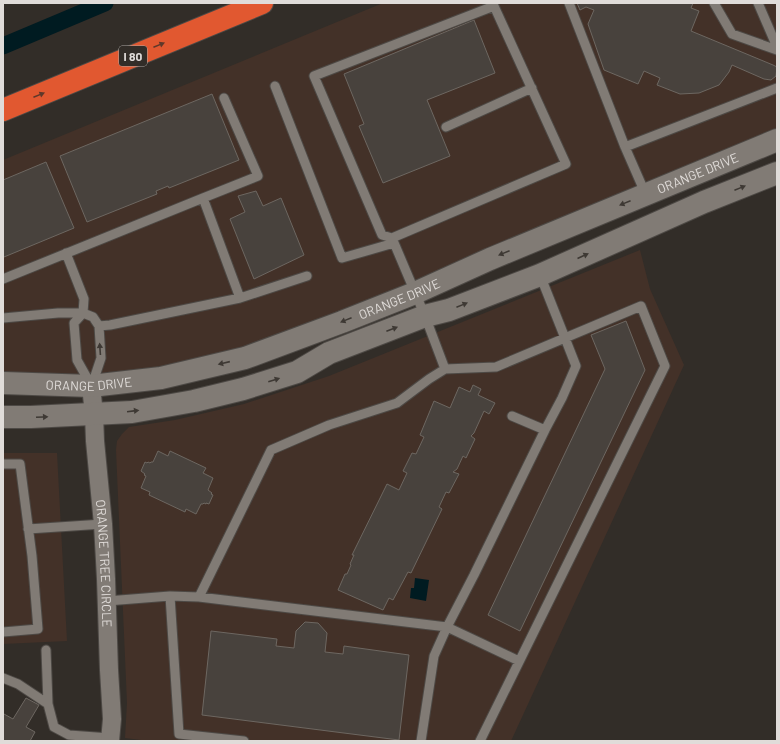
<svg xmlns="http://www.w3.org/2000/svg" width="780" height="744" viewBox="0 0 780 744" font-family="Barlow,sans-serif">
<rect width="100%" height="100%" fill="#322d28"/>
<path fill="#433128" d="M383 3H777V136L256 345 161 371 99 379H3V160Z
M640 250 650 289 684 365 511 741H149L125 738 127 703 116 450 117 441 122 434 129 427 175 420 244 404 329 376Z
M3 453H57L67 641 3 644Z"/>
<path fill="#001b21" d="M415 578 429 580 426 601 410 598 411 588H414Z"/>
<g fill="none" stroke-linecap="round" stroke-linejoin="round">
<path stroke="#001b21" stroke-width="17" d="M3 46 105 3"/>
</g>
<path fill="#48423d" stroke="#6d6761" d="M577 3H693L691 8 699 11 691 31 773 65 777 67 776 76 771 80 764 79 732 65 729 72 719 85 699 93 680 94 657 85 660 78 644 71 638 84 604 70 588 24 594 10 586 7 580 10Z
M474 20 495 73 427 100 450 156 383 183 359 126 364 124 344 74Z
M212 94 239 160 169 188 168 186 156 191 157 194 87 222 60 156Z
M46 162 74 228 4 257 3 255V180Z
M256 191 263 206 281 198 304 255 254 279 230 219 245 212 238 196Z
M626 321 645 370 520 631 488 615 605 369 591 335Z
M473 385 481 389 478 395 495 403 489 414 484 411 474 433 471 436 475 439 466 458 463 456 457 469 453 472 459 474 449 493 446 492 439 507 442 509 411 573 408 572 393 600 389 598 383 610 338 590 345 574H347L351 565 350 564 354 555H352L387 484 399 490 407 473 403 471 412 453 416 454 424 437 420 435 434 401 450 408 459 387 470 392Z
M158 451 168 456 170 451 206 468 203 473 213 478 208 490 212 493 211 494 213 495 209 504 206 503V504L204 503 203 504H201L196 514 186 509 185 512 149 495 150 492 141 488 146 476 144 475 145 474 141 471 145 462 147 463 148 462 150 463 151 462H153Z
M305 622 318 623 327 633 325 652 343 654 344 646 409 655 399 740 202 715 211 631 277 639 276 646 294 648 296 631Z
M26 698 39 705 26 727 35 732 30 741H3V716L4 714 13 719Z"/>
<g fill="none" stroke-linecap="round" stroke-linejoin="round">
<defs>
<path id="service" d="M569 3 625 147 646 195
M714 3 732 34 777 50
M758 3 777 47
M275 86 342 258 394 243
M446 127 532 88
M625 147 777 88
M392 238 382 235 314 76 494 6 566 164 392 238 425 316 445 369 496 367 641 306 665 366 480 741
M66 253 84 299 83 313 74 323 77 360 91 385
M540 275 565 338 576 366 562 398 545 430
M3 279 203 198
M240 298 307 276
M3 318 58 313H83L93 317 99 326 101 358 92 385
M99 326 110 325 240 298 203 198 258 176 224 98
M445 369 429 379 397 403 329 425 271 450 199 597 447 627 519 661
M3 464H20L32 556 38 629 3 632
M28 529 103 524
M170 596 179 734 244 741
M107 601 170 596 199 597
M46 650 48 704
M3 678 18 684 48 704 54 727 69 735 110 738
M421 741 434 656 447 627 474 575 545 430 512 416"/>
<g id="minor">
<path id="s1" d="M91 386 94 414 95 441 103 524 106 579 109 670 112 719 110 741"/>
</g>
<g id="tertiary">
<path id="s2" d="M3 383 91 386 161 378 245 358 342 322 415 293 490 259 777 140"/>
<path d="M3 417H31L132 412 194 401 243 389 297 372 329 353 425 316 449 310 540 275 704 202 777 173"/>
</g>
<path id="motorway" d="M3 110 262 3"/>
</defs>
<use href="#service" stroke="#4d4945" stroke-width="11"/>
<use href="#minor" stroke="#4d4945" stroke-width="20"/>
<use href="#tertiary" stroke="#4d4945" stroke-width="24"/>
<use href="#motorway" stroke="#4d4945" stroke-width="24"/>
<use href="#service" stroke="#817b75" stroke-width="9"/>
<use href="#minor" stroke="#817b75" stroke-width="18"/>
<use href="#tertiary" stroke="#817b75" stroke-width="22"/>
<use href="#motorway" stroke="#e15830" stroke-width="22"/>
</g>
<defs><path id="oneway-solid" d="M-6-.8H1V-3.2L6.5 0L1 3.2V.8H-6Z"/></defs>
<g fill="#5e382a">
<use href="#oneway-solid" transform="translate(159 45) rotate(-22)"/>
<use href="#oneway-solid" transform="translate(39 95) rotate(-22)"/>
</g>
<g fill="#3e3934">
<use href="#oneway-solid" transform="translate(740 188) rotate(-22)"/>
<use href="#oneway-solid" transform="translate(625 203) rotate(158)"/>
<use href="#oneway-solid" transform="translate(504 253) rotate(158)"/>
<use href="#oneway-solid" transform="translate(583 256) rotate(-24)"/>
<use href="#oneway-solid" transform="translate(462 305) rotate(-22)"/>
<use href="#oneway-solid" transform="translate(346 320) rotate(158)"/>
<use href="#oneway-solid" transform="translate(392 329) rotate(-21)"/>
<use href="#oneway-solid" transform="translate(100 349) rotate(-94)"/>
<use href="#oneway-solid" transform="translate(224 363) rotate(167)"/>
<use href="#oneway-solid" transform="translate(274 380) rotate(-18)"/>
<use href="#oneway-solid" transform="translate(133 411) rotate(-7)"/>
<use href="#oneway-solid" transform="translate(42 417) rotate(-3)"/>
</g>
<g text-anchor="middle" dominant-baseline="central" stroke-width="3" stroke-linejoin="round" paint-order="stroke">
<rect fill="#322d28" stroke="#aca8a4" stroke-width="1" x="119" y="46" width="28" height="20" rx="3"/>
<g font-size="12" font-weight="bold" fill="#e0dcd9">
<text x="133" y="56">I 80</text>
</g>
<g font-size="13" fill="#e0dcd9" stroke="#322d28">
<text stroke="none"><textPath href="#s2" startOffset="734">ORANGE DRIVE</textPath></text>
<text stroke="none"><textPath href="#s2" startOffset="410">ORANGE DRIVE</textPath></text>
<text stroke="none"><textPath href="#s2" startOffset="86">ORANGE DRIVE</textPath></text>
<text stroke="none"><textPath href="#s1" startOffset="178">ORANGE TREE CIRCLE</textPath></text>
</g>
</g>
<rect width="780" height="744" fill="none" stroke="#e0dcd9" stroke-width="8"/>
</svg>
